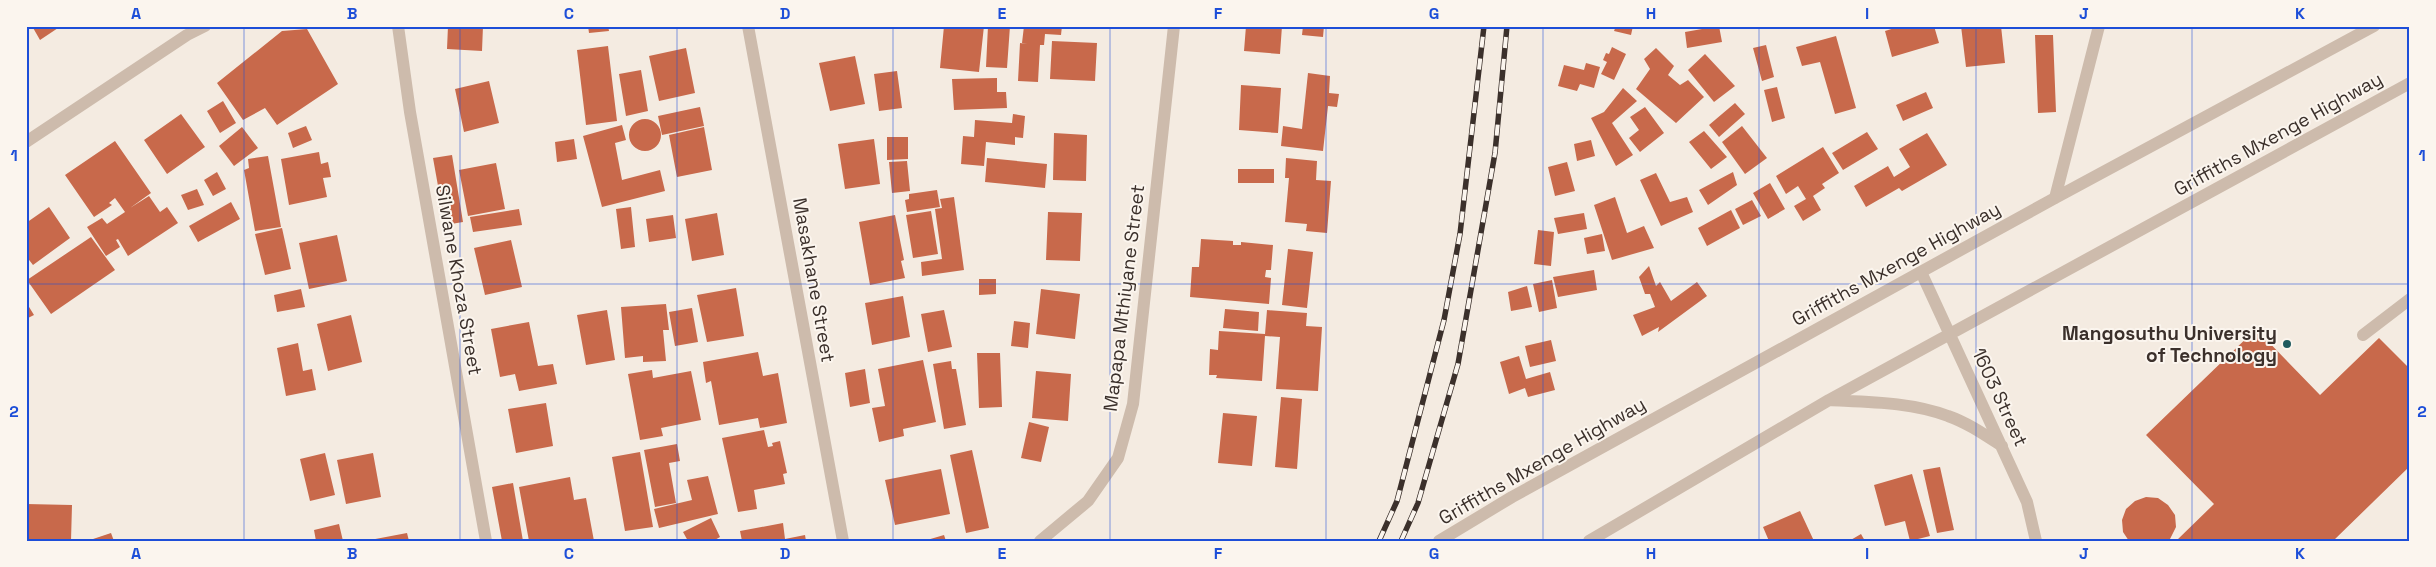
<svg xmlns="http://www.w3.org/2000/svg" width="2436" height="567" viewBox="0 0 2436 567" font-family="'Space Grotesk',sans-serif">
<rect width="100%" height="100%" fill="#f4ebe1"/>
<path fill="#c8694b" d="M32 26H61L40 40Z
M448 26H483L482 51 447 49Z
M588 26H608L609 31 589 33Z
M835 26H869V28H835Z
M944 26H984L979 72 940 68Z
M988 26H1010L1007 68 986 67Z
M1024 26H1062L1061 35 1045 34 1044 45H1040L1038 82 1018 81 1020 43 1027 44 1022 43Z
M1246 26H1282L1280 54 1244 51Z
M1303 26H1324L1323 37 1302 35Z
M1616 26H1633L1631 35 1614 31Z
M1719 26 1722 42 1687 48 1685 32Z
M1901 26H1934L1939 43 1892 57 1885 31Z
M1961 26H2001L2005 63 1966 67Z
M307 29 338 84 277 125 265 108 243 120 217 83 282 31Z
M2035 35H2053L2056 112 2038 113Z
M1836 36 1856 108 1835 114 1820 62 1802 66 1796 47Z
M1052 41 1097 43 1095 81 1050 79Z
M1766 45 1774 77 1762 81 1753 48Z
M608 46 617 121 586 125 577 50Z
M1612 47 1626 54 1614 80 1601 74 1607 62 1603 60 1606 53 1609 54Z
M686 48 695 93 659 101 649 56Z
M1656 48 1674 66 1668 75 1680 85 1688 80 1704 97 1676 123 1636 89 1650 69 1644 59Z
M1705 54 1735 86 1714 102 1688 70Z
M855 56 865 104 830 111 819 63Z
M1586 63 1600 67 1594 88 1580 84 1577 91 1558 86 1564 65 1584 70Z
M641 70 648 111 626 116 619 74Z
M897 71 902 108 879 111 874 74Z
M1308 73 1330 76 1329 93 1339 94 1337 107 1328 106 1323 151 1281 146 1283 126 1302 129Z
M997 78V92H1006L1007 108 954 110 952 79Z
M489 81 499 123 464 132 455 89Z
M1241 85 1281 88 1278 133 1239 130Z
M1777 87 1785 118 1772 122 1764 90Z
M1623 88 1637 101 1612 123 1633 155 1616 166 1591 118 1604 112Z
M1926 92 1933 108 1903 121 1896 105Z
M223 101 236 123 220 133 207 111Z
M1735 103 1745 114 1719 137 1709 125Z
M700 107 704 126 662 135 658 116Z
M1645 107 1664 133 1640 152 1629 138 1639 130 1630 117Z
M181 114 205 147 167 174 144 140Z
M1013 114 1025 116 1023 138 1015 137V145L986 142 984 166 961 164 963 136 974 137 975 120 1012 123Z
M629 135a16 16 0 1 1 32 0a16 16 0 1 1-32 0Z
M622 125 626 140 615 143 622 180 660 170 665 191 602 207 583 136Z
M306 126 312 140 293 148 288 133Z
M1742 126 1767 158 1745 174 1722 142Z
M242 127 258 148 234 166 219 146Z
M704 127 712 170 677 177 669 135Z
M1704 131 1727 157 1711 169 1689 142Z
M1867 132 1878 149 1843 170 1832 153Z
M1054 133 1087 135 1086 181 1053 180Z
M1927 133 1947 165 1902 191 1899 188 1866 207 1854 186 1888 166 1894 177 1910 167 1899 149Z
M887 137H908V159L887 160Z
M574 139 577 159 557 162 555 142Z
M874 139 880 184 845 189 838 144Z
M1591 140 1595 156 1577 161 1574 144Z
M115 141 151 193 130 208 149 196 160 212 167 207 178 223 128 256 118 239 116 240 120 247 106 256 87 227 102 218 107 224 125 212 115 198 109 203 112 205 94 217 65 175Z
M1823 147 1839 173 1822 184 1825 188 1813 196 1821 210 1803 221 1794 206 1806 199 1798 186 1786 194 1776 176Z
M319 152 321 164 328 162 331 177 323 178 327 197 289 205 281 159Z
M452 155 463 222 445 225 433 158Z
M268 156 281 227 255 231 244 170 249 168 248 159Z
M987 158 1047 164 1045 188 985 182Z
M1286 158 1317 161 1316 180 1331 181 1327 233 1306 231 1307 224 1285 222 1289 178H1285Z
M907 161 910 191 892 193 889 162Z
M1567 162 1575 191 1555 196 1548 167Z
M496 163 505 209 468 216 459 170Z
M1238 169H1274V183H1238Z
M217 172 226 189 213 196 204 180Z
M1733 172 1737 185 1708 205 1699 190Z
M1656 173 1670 202 1687 197 1693 212 1661 226 1640 180Z
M1770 183 1785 209 1768 219 1753 193Z
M197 189 204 205 188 210 181 195Z
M937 190 940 207 907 212 905 200 909 199V194Z
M954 197 964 270 922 276 921 262 942 259 935 209 942 208 940 199Z
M1615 197 1627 233 1644 226 1654 248 1612 260 1594 205Z
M1752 200 1761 216 1743 225 1735 209Z
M231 202 240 219 198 242 189 226Z
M49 207 70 238 33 265 26 256V223Z
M631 207 635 247 621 249 616 209Z
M519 209 522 225 473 232 470 217Z
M1731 210 1740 228 1707 246 1698 228Z
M931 211 938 254 913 258 906 215Z
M1048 212 1082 213 1080 261 1046 260Z
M717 213 724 255 692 261 685 219Z
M1584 213 1587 229 1558 234 1554 218Z
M673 215 676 238 649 242 646 219Z
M895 215 904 260 901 261 905 278 870 285 859 222Z
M282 228 291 269 265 275 255 234Z
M1538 230 1554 232 1551 266 1534 264Z
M1602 234 1605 251 1587 254 1584 238Z
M337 235 347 281 309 289 299 243Z
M91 237 115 270 51 314 27 280Z
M1201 239 1233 241V245H1241V242L1273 245 1271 270H1266L1265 277 1271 278 1269 304 1190 297 1192 267H1199Z
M511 240 522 287 485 295 474 248Z
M1288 249 1313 252 1307 308 1282 305Z
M1649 266 1656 286 1660 282 1671 301 1697 282 1707 296 1658 332 1659 327 1642 336 1633 315 1655 307 1650 294H1645L1639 277Z
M1594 270 1597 290 1558 297 1553 277Z
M979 279H996V294L979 295Z
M1552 280 1557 308 1539 312 1533 284Z
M1527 286 1532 307 1511 311 1508 292Z
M736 288 744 336 707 342 697 295Z
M301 289 305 307 277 312 274 295Z
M1041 289 1080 294 1075 339 1036 334Z
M903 296 910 337 872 345 865 303Z
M26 302 34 315 26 319Z
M666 304 669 330H663L666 361 643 362V356L625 358 621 307Z
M692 308 698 342 675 346 669 312Z
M1225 309 1259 312 1258 331 1223 328Z
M607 310 615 360 586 365 577 315Z
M944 310 952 347 928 352 921 314Z
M1267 310 1307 313 1306 326 1322 327 1318 391 1276 389 1280 337 1265 336 1262 381 1216 378 1217 375H1209L1210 349 1218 350 1219 331 1265 334Z
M351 315 362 362 328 371 317 324Z
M1014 321 1030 323 1028 348 1011 346Z
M529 322 538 366 553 364 557 384 519 391 515 374 500 377 491 329Z
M2256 329 2320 395 2379 338 2410 369V466L2333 541H2176L2214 504 2146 435Z
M1551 340 1556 361 1530 367 1525 346Z
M298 343 303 371 312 369 316 390 286 396 277 348Z
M758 352 763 376 778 373 787 423 760 428 758 418 719 425 711 381 706 383 703 362Z
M977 353H1000L1002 407 979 408Z
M1519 356 1526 379 1550 372 1555 390 1528 397 1525 388 1509 394 1500 362Z
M923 360 936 422 903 429 904 436 879 442 872 408 885 406 878 369Z
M951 361 952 369H956L966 425 944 429 933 364Z
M865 369 870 403 850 407 845 373Z
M652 370 653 378 691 371 701 420 661 428 663 436 640 440 628 374Z
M1036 371 1071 374 1068 421 1032 418Z
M1281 397 1302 399 1297 469 1275 467Z
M546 403 553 446 516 453 508 409Z
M1223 413 1257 416 1252 466 1218 463Z
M1029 422 1049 427 1041 462 1021 458Z
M764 430 768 447 773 446 772 443 780 441 787 473 783 474 785 484 754 490 757 509 738 512 722 438Z
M677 444 680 461 669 463 676 503 655 507 644 450Z
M972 450 989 528 966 533 950 455Z
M640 452 653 527 625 531 612 457Z
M325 453 335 495 310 501 300 459Z
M373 453 381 497 346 504 337 460Z
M1940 467 1954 530 1937 533 1923 470Z
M941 469 950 514 895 525 885 480Z
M1912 474 1930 536 1910 541 1905 521 1885 526 1874 485Z
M708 476 718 514 659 528 654 509 692 500 687 480Z
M570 477 574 500 586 498 594 541H529L519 487Z
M513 483 523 541H502L492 487Z
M2146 497 2158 498 2168 505 2175 515 2176 527 2169 541H2129L2123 532 2122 520 2126 509 2135 501Z
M26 504 72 505 71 541H26Z
M1800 511 1814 541H1769L1763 527Z
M711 518 720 537 713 541H688L683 532Z
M783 523 785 539 805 535 806 541H742L740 531Z
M339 524 343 541H316L314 530Z
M111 533 114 541H90V540Z
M407 533 409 541H370V540Z
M1861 534 1865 541H1849Z
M944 535 946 541H927V540Z"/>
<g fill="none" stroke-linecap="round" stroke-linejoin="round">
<path stroke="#cdbbac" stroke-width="12" d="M398 26 410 112 486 541
M748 26 843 541
M26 142 187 35 205 26
M2055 198 2099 26
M1921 272 2027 502 2036 541
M2363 335 2410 299
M1829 400C1869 402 1911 402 1948 416 1968 423 1985 435 2002 446
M1040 541 1088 501 1118 458 1133 404 1174 26
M1439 541 1512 497 2055 198 2374 26
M1589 541 1829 400 2410 83"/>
<defs>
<path id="rail" d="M1379 541 1397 501 1444 320 1460 234 1484 26
M1401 541 1418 503 1458 364 1495 153 1507 26"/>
</defs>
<use href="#rail" stroke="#3b302b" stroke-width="5.5"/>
<use href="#rail" stroke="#fbf5ee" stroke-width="4" stroke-dasharray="11" stroke-linecap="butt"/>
</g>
<path fill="none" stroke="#1d4ed8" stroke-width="1" stroke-opacity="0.55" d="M244 26V541M460 26V541M677 26V541M893 26V541M1110 26V541M1326 26V541M1543 26V541M1759 26V541M1976 26V541M2192 26V541M26 284H2410"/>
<circle fill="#1f5a5e" stroke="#fbf5ee" stroke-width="2" cx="2287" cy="344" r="5"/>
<g text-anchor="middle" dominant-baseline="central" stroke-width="4" stroke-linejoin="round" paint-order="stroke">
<g font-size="19" fill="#3b302b" stroke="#fbf5ee">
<text transform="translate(2278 134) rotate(-29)">Griffiths Mxenge Highway</text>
<text transform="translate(1896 264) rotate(-29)">Griffiths Mxenge Highway</text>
<text transform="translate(459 280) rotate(80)">Silwane Khoza Street</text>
<text transform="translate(814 280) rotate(80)">Masakhane Street</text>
<text transform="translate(1124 298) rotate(-83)">Mapapa Mthiyane Street</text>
<text transform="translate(2000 397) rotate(65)">1603 Street</text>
<text transform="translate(1542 461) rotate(-30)">Griffiths Mxenge Highway</text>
</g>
<g font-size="19" font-weight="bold" fill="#3b302b" stroke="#fbf5ee" text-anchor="end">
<text x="2277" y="333">Mangosuthu University<tspan x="2277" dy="22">of Technology</tspan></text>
</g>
</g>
<rect width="2436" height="567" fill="none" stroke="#fbf5ee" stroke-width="55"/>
<rect x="28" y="28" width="2380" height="512" fill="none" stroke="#1d4ed8" stroke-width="2"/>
<g font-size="16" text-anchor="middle" font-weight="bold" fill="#1d4ed8">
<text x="136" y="19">A</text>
<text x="352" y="19">B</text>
<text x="569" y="19">C</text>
<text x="785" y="19">D</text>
<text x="1002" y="19">E</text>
<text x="1218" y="19">F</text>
<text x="1434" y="19">G</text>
<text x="1651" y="19">H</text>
<text x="1867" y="19">I</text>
<text x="2084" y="19">J</text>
<text x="2300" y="19">K</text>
<text x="14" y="161">1</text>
<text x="2422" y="161">1</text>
<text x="14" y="417">2</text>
<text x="2422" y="417">2</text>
<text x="136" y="559">A</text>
<text x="352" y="559">B</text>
<text x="569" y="559">C</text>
<text x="785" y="559">D</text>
<text x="1002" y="559">E</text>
<text x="1218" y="559">F</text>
<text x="1434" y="559">G</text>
<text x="1651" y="559">H</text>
<text x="1867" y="559">I</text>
<text x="2084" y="559">J</text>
<text x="2300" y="559">K</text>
</g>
</svg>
